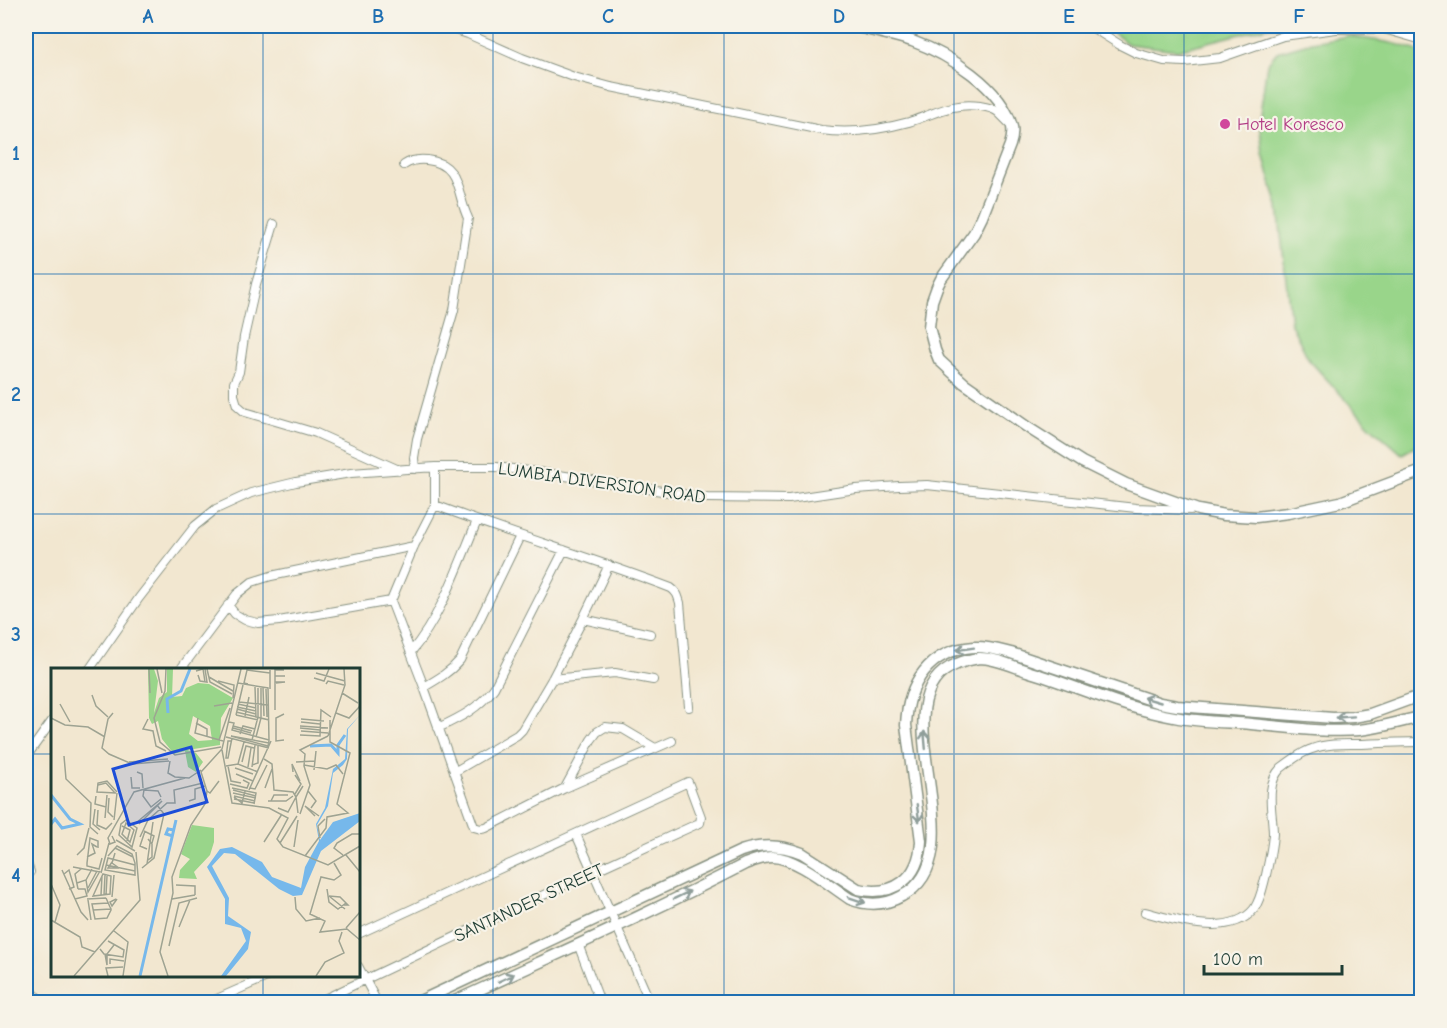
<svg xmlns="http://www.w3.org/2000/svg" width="1447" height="1028" viewBox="0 0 1447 1028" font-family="'Comic Neue',sans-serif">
<rect width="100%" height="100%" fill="#f7f3e8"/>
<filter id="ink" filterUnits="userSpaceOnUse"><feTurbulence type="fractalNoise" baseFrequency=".0167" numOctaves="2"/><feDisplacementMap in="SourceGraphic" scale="12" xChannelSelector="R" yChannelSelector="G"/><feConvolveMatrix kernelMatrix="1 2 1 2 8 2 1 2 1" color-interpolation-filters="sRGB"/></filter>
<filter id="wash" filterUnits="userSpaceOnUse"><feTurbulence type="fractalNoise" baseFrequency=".008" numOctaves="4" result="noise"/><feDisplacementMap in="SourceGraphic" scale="24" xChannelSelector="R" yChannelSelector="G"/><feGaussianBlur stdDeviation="1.35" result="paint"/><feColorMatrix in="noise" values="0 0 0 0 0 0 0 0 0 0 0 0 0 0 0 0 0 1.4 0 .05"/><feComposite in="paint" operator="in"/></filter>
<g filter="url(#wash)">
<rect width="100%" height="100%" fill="#f2e7d0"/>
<path fill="#99d58a" stroke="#5c895f" stroke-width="1.5" d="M1105 26H1320L1268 27 1177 50 1128 44Z
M1348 36C1371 40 1401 42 1421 53V443L1402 454 1370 426 1309 360 1291 324 1278 207 1263 154 1259 121 1267 64 1277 52 1312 42Z"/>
</g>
<g filter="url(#ink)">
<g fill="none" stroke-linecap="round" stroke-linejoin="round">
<defs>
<path id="street" d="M443 26 468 34 522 58 574 77 611 87 821 130C851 134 880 130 909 122 935 114 951 102 980 106 986 107 993 108 998 112 1001 115 1005 119 1008 122
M1090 26 1120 45 1136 53 1164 61 1184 62 1220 58 1283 36 1336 29H1384L1422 40
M404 165C411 160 418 159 427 160 462 164 456 194 468 218L454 310 417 439 414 458 415 469
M274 224 256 284 244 337 239 372 234 383V395L237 405 245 412 316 433 399 470
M435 467V505C513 535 593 558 671 588 677 592 678 596 680 603L689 707
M435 505 414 546 391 601 424 687 474 827 481 829 486 828 565 788 672 741
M228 605 235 614 245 620 258 623 279 621 391 601
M583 619 650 634
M411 652C442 615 458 566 477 521
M89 670 139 598 195 526 216 509 251 493 296 482 351 473 435 467H496L546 473 707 498 789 499 856 489 899 486 927 485 1136 508 1190 510
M180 670 237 594 252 582 271 576 414 546
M552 679 615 673 653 680
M424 687C438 679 450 672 460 660L520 536
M438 728C461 717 478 709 494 688L564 550
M26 757 52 721
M454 772 517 735 522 730 552 679 583 619 609 565
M565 788 591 740 597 732 605 727 623 729 655 748
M576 834 650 1002
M26 861 30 872
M1145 912C1173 920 1231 938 1254 909 1261 899 1263 886 1266 875 1269 861 1272 848 1273 834 1273 813 1264 785 1281 768 1290 761 1302 752 1312 749 1327 743 1346 744 1362 744 1382 743 1402 742 1422 742
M578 944 600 1002
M358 966 377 1002
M26 984 41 1002
M210 1002 269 976
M318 1002 592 872 697 824 700 823 701 817 688 782 358 934"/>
<path id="secondary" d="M843 26H853C873 31 893 35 912 41 948 54 1002 87 1012 127 1013 133 1012 139 1010 145L982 217 974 233 941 279 937 287 932 301 929 327 935 350 939 360 964 383 1030 429 1082 462 1126 484 1198 510 1224 515 1256 517 1288 513 1340 502 1422 471
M418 1002 741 851C761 844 782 845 802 853L858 889C894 897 919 879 921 841L906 725C908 683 929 650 974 647 986 646 999 650 1011 653L1160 703 1177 706 1333 718 1353 717 1370 714 1422 695
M453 1002C550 957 649 914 745 864 753 861 763 857 772 857 796 857 830 886 850 899 868 906 886 905 902 896 983 854 873 696 957 664 964 661 972 659 979 658 995 658 1012 666 1027 671 1076 686 1123 708 1174 717 1199 722 1226 722 1251 724 1286 727 1324 733 1359 730 1380 728 1401 721 1422 717"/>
</defs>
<use href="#street" stroke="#889282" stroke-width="10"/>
<use href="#secondary" stroke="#889282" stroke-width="13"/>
<use href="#street" stroke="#fff" stroke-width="8"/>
<use href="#secondary" stroke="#fff" stroke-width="10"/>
</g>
<defs><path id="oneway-shaft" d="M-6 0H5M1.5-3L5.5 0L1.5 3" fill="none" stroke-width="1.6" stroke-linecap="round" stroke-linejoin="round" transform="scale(1.5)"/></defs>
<g stroke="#8f9e9a">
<use href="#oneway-shaft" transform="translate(965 649) rotate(171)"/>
<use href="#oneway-shaft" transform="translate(1152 700) rotate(-164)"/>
<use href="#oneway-shaft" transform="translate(1345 717) rotate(176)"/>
<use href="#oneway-shaft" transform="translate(925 740) rotate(-95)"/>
<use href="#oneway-shaft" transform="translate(918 813) rotate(82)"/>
<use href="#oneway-shaft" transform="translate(682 895) rotate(-26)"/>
<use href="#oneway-shaft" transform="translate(857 900) rotate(18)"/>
<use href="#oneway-shaft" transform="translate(506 978) rotate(-25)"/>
</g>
</g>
<path fill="none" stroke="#1f6fb2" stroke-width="1.5" stroke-opacity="0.55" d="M263 26V670M493 26V1002M724 26V1002M954 26V1002M1184 26V1002M26 274H1422M26 514H1422M26 754H52M358 754H1422M263 976V1002"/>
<circle fill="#d1479c" stroke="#f7f3e8" stroke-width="2" cx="1225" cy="124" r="6"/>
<g text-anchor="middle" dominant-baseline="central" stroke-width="4.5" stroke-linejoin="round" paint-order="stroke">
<g font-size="18" fill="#b23c85" stroke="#f7f3e8" text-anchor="start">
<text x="1237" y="124">Hotel Koresco</text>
</g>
<g font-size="18" fill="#1f3d34" stroke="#f7f3e8">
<text transform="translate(602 483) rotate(8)">LUMBIA DIVERSION ROAD</text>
<text transform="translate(529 903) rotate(-25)">SANTANDER STREET</text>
</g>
</g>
<g transform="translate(51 668)">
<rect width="309" height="309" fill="#f2e7d0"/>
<path d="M97 1H103L107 13 103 45 108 30 116 24V1H122L121 29 131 28 135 20 147 15 158 16 182 30 170 50 169 77 136 82 145 85 152 94 145 104 137 99 134 83 123 86 111 71 107 53 101 56 98 50ZM142 48 159 58 161 72 147 73 138 66ZM141 157 163 160V174L159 187 143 204 146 211 128 210 129 202 139 191 130 186Z" fill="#99d58a" fill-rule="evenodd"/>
<path d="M309 47 297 61 296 91 292 97 282 105 277 138 266 157 269 172 282 154 309 145V153L270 183 251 227 242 228 228 221 184 186 173 185 161 198 178 230 177 248 200 264 197 281 175 308H170L195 273 190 260 174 256V231L156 199 169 181 181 179 211 194 221 209 250 220 254 199 268 173 265 156 274 140 282 101 294 91 296 61Z" fill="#76b8eb"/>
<path fill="none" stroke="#76b8eb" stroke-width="3" d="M117 45 116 31 130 23 139 1M259 78 280 77 287 85V77L294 67M0 127 19 151 29 156 11 160 4 151 0 156M122 168 115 166 117 161 123 162M89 308 125 152"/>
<path fill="none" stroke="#9ea392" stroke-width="1.5" d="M98 1 99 25M106 1 111 25M115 1 114 23 103 50 109 74 124 87 170 79M156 1 159 14 181 26M219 2V21M224 2H233L224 1V42M145 3 152 1 154 14M265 5 294 13M147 7 149 13 156 14 154 1M224 8H234H224M158 9 182 23M263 10 273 13 278 1M167 13 183 17 182 30M224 14H234L225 15M187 15 217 20 218 73 217 78 180 68 218 75M197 16 193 15 196 2 219 5M275 16 277 13 293 17M204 19 205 49M212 20 213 48M215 21 216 49M291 25 307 35M41 27 45 38 57 49M188 34 218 37M9 36 19 54M187 36 205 40M163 38 181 35M186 39 205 43M186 41 205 46M185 44 218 52M62 45 57 51 51 80 58 86 81 96 118 93M285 45 298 50 309 38M185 47 192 17M185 47 207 52M194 48 198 29M0 50 14 57 37 59 54 69M147 50 144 65 172 73M97 51 92 61 102 63 105 78 115 83M250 51 273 53M178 54 183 55 181 62 218 72M250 54 269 56M145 55 156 61V69M182 58 201 63M249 58 277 60M182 60 200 65M249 60 269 62M250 63 277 65M189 66 192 58 204 61M249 67 269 68 270 42 280 49M277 68 294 17 293 1M175 69 218 80M205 69 210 50V20M168 72 179 40M201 72 207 49V20M233 72 225 73V50L233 46M181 73H177L175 90H177L181 70M171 82 181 135 218 140 237 150 226 171 232 179 277 197 309 178M13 88 15 111 40 135 39 159 47 166M213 91 221 96 223 122 242 124 245 129M119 93 117 105 124 109 138 110 150 102M78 94 117 91M191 94 195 78 203 80M245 94 264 93M187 96 193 74M201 97 207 95V78M253 97 276 101 285 97 292 106M175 98 187 96 207 104M177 98 180 113 190 115M197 99 200 80M201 99 204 77M184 100 202 106M263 102 265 83M86 104 91 106 92 120M242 104 241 96 249 113M185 106 202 113M244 107 250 116 244 126M80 109 81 120H89M179 116 196 120 198 115 192 112M47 117 55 115 64 125M181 120 205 125 203 136M199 120 204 121 216 97M214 120 221 101M93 122 92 128 100 139 110 131M93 122 107 123 110 129M182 122 205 128M198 122 220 73M156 123 159 125 168 113M257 123 265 133 260 140M65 125 46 124 47 115 56 113 66 124M182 125 205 130M45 128 44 136 55 139M183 128 204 133M183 129 191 135 194 123M58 130 57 144 62 149M183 131 203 135M138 133 144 131V121L154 118M217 133H235L242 128M220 133 223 127H237M227 140 237 144 245 129M44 141 42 156 49 162M47 142 46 157 55 161 61 155M247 145 245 129 252 118M249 146 259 117 253 98 254 86 249 82 277 68M264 148 254 138 268 148M54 150 56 127M63 152 66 125M75 152 86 160 81 179 68 167 70 156ZM75 155 83 162 79 174 71 166ZM85 155 111 133 88 156M71 158 79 162 76 173M93 163 103 168 101 175M94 163 89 178 96 181M61 168 64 174 59 176 57 170 83 124 134 110M89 169 97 152 116 135H124L123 122 152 115M269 170 267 158 274 151M65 172 84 183M213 174 231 146M229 175 246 148M243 179 247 152M64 180 82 189M64 185 61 195 68 200M26 187 33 180 38 160M292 187 283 180 286 175 301 166H309M295 187 309 204M57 188 66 178 81 186 84 195V207L54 202 57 190 84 197M254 188 275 160 276 149 297 145 286 136 299 85 279 74V52M36 189 44 185 41 176 46 179M97 192 101 189V176L97 171M61 194 57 200H68M36 195 39 170 47 173V180M36 195V198L48 201 51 190M283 195 290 207 283 212 270 209 259 246 274 253 269 264 296 261 309 272M96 196 102 154M55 197 84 203M22 199 49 204M91 200 103 190 113 146 106 137M11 202 30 244 37 252M50 205 58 175M13 206 18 202 23 219 18 221M52 206 60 208 59 226 42 228ZM35 212 37 224 49 203M26 215 35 212 41 201M0 216 9 237 4 254M125 217 144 218V227M37 220 46 203M27 221 24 206 30 201M276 221 278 234 287 241 295 235M50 227 51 208M53 227 54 207M55 227 56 208M278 228 289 229 297 237H293M278 228 294 241M61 229 63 207M244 229 245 241 255 253 269 250M55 230 59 239 60 241V242L56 250 44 251 41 236 57 235M24 231 36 228 34 221H27M36 231 55 230M65 231 59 234 61 238 66 231M121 231 144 227M37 232 40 252M42 242 60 241M0 252 29 269 31 279 44 284M128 259 139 232M295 260 309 244M63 263 77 274 72 308M118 278 128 235 146 230M49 281 53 286 72 289 73 282 57 273M54 286 56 297V286L63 277M59 296V291L73 293M23 308 89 232 85 184M57 308 55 300 72 299M117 308 109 284 122 225 121 209 140 157 154 136 156 123 150 104 171 81 190 1M265 308 274 294 293 285 288 273 291 264"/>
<path fill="#1d4ed8" fill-opacity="0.15" stroke="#1d4ed8" stroke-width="3" d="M140 79 156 134 78 157 62 101Z"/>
<rect width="309" height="309" fill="none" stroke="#1f3d34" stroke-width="3"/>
</g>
<rect width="1447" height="1028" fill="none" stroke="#f7f3e8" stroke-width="66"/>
<path d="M1204 965v9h138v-9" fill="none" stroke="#1f3d34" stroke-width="3"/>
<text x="1213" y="965" font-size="18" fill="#1f3d34" stroke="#f7f3e8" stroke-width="4.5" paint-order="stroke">100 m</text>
<rect x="33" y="33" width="1381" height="962" fill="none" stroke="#1f6fb2" stroke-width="2"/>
<g font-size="20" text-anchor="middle" font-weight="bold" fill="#1f6fb2">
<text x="148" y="23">A</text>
<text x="378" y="23">B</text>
<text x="608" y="23">C</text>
<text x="839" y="23">D</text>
<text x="1069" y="23">E</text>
<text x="1299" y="23">F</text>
<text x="16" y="160">1</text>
<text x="16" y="401">2</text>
<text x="16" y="641">3</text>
<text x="16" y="882">4</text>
</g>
</svg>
